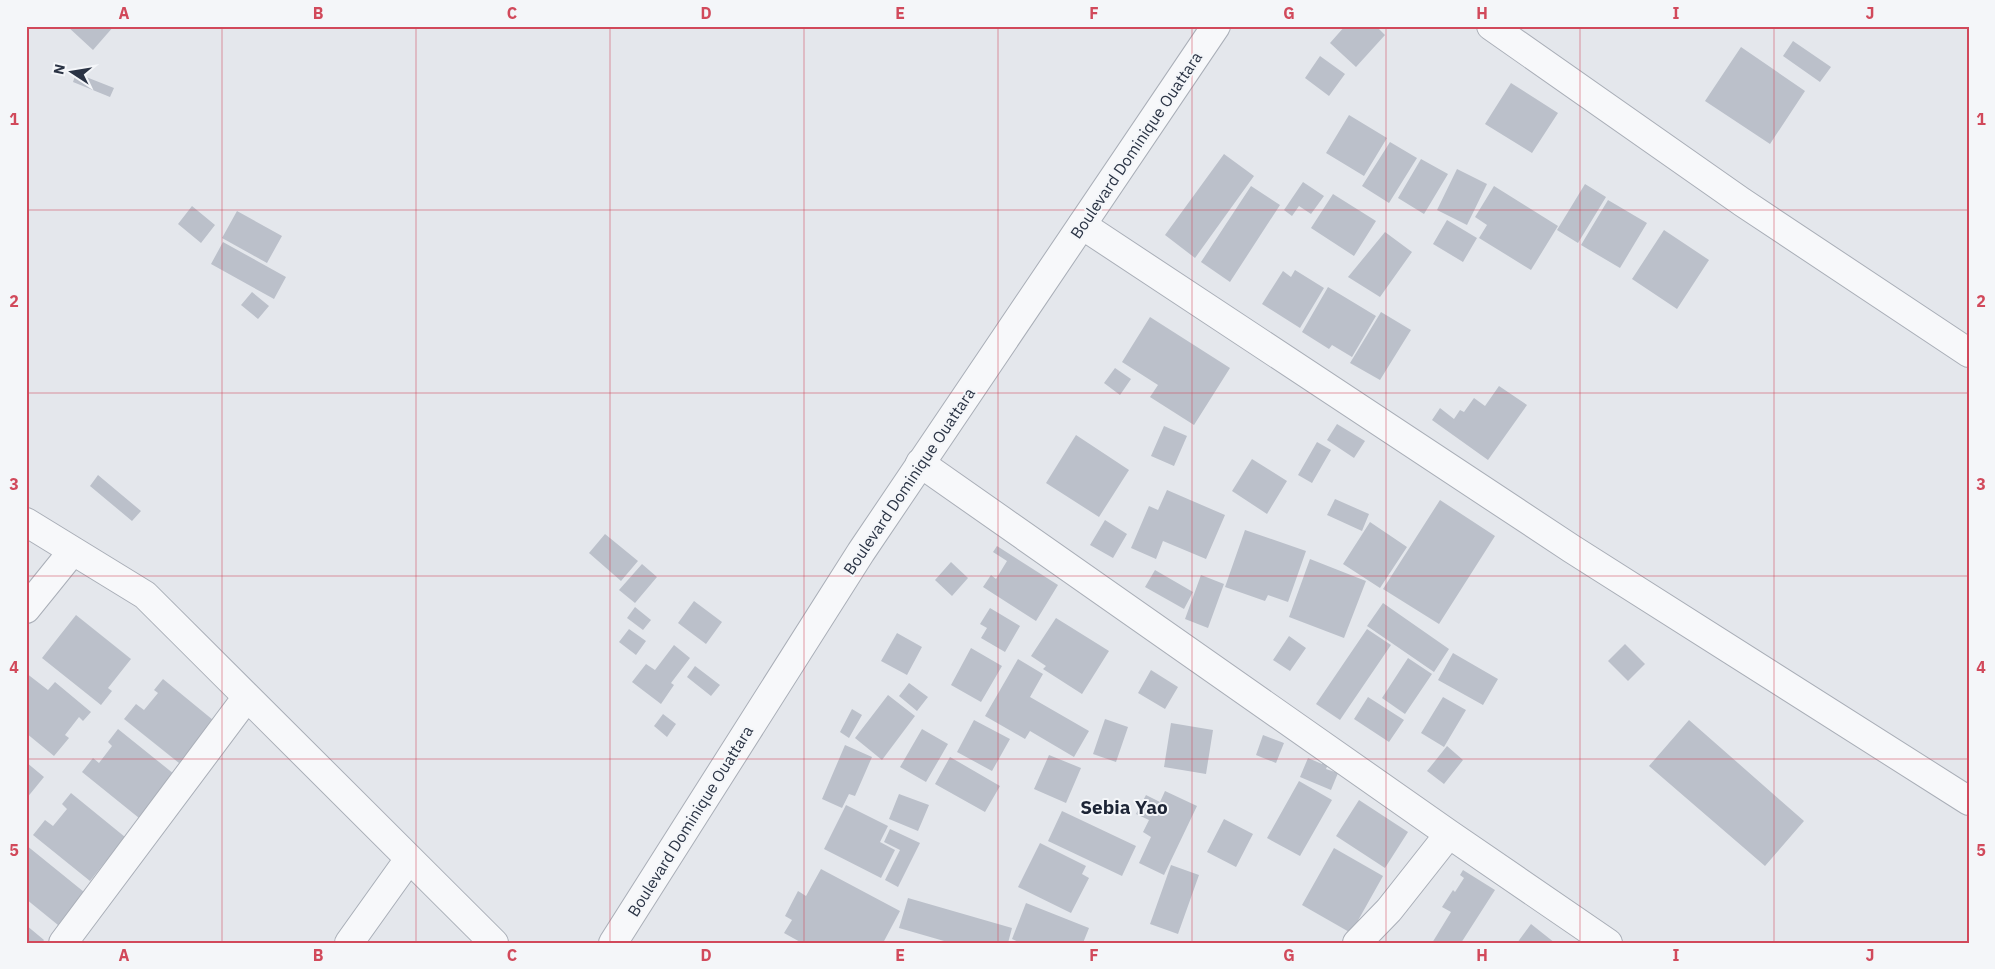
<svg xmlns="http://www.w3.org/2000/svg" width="1995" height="969" viewBox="0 0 1995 969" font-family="'IBM Plex Sans',sans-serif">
<rect width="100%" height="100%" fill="#e4e7ec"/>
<path fill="#bbc0ca" d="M67 26H114L93 50Z
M1345 26H1376L1385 35 1356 67 1330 43Z
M1793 41 1831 67 1820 82 1783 56Z
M1741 47 1805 91 1770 144 1705 101Z
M1320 56 1345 74 1329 96 1305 78Z
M76 73 114 88 110 97 73 82Z
M1511 83 1558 113 1532 153 1485 124Z
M1349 115 1387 138 1364 176 1326 153Z
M1390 142 1417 158 1389 203 1362 186Z
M1224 154 1254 176 1195 258 1165 235Z
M1421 159 1448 174 1424 214 1398 198Z
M1457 169 1487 184 1467 225 1437 210Z
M1303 182 1324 196 1311 214 1299 206 1292 216 1284 210Z
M1585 184 1606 197 1578 243 1557 230Z
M1251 186 1280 205 1230 282 1201 262Z
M1494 186 1558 226 1531 270 1479 238 1487 225 1475 217Z
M1333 194 1376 221 1354 256 1311 228Z
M1608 200 1647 223 1620 268 1581 245Z
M192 206 215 225 201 243 178 224Z
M237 211 282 236 267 263 222 238Z
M1447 220 1477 238 1463 262 1433 244Z
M1664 230 1709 260 1677 309 1632 279Z
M1385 232 1412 252 1380 297 1348 277Z
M223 242 286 277 274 299 211 264Z
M1295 270 1324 288 1300 328 1262 304 1283 271 1291 277Z
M1328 287 1376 316 1352 357 1332 345 1329 349 1302 332Z
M252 292 269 306 258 319 241 305Z
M1381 312 1411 330 1380 380 1350 363Z
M1150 317 1230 368 1194 425 1150 397 1158 385 1122 362Z
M1115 368 1131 379 1120 395 1104 383Z
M1499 386 1527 405 1488 460 1432 420 1440 408 1454 419 1460 410 1464 412 1474 398 1485 406Z
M1337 424 1365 441 1354 458 1327 440Z
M1164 426 1187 436 1174 466 1151 456Z
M1076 435 1129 470 1099 517 1046 483Z
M1317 442 1331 450 1312 483 1298 475Z
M1252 459 1287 481 1267 514 1232 491Z
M98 475 141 511 132 521 90 486Z
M1167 490 1225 515 1206 559 1163 541 1156 559 1131 548 1149 506 1158 510Z
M1335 499 1369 514 1362 531 1327 515Z
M1440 500 1495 536 1439 624 1383 589Z
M1105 520 1127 534 1113 558 1090 545Z
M1370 522 1407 547 1380 588 1343 564Z
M1245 530 1306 551 1288 602 1268 595 1265 601 1225 587Z
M605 534 638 561 621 581 589 553Z
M997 546 1058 585 1036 621 983 587 991 575 996 579 1007 561 993 552Z
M1310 559 1366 581 1344 638 1289 617Z
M951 562 968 578 952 596 935 580Z
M642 564 657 577 635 603 619 590Z
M1155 570 1193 592 1184 609 1145 587Z
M1201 575 1224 584 1208 628 1185 619Z
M694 601 722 622 706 644 678 623Z
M1383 603 1449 649 1434 672 1367 626Z
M635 607 651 620 643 630 627 618Z
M990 608 1020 626 1005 652 981 638 987 628 980 624Z
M76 615 131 659 108 688 112 691 101 705 42 658Z
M1056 618 1109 651 1082 694 1043 669 1046 666 1031 656Z
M629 629 646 641 636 655 619 642Z
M1367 629 1391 645 1340 720 1316 704Z
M897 633 922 647 907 675 881 661Z
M1289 636 1306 648 1290 671 1273 660Z
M1625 644 1645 664 1628 681 1608 661Z
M674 645 690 658 671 683 674 685 661 704 632 682 646 664 655 670Z
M971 648 1002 666 981 702 951 685Z
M1453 653 1498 679 1483 705 1438 680Z
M1408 658 1432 674 1405 714 1382 698Z
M1018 659 1043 674 1030 697 1089 731 1074 757 1030 731 1025 739 985 716Z
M695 666 720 685 711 696 687 677Z
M1151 670 1178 687 1165 709 1138 693Z
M26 673 48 690 55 682 91 712 83 721 79 717 65 735 69 738 54 756 26 733Z
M163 679 213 720 179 763 124 719 136 704 144 710 158 693 154 690Z
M909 683 928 697 917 711 899 696Z
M888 695 915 716 882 760 855 738Z
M1368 697 1404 720 1389 742 1354 719Z
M1443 697 1466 710 1444 747 1421 733Z
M852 709 862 715 849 738 840 732Z
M663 714 676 724 667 737 654 726Z
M1105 719 1128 727 1116 762 1093 754Z
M974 720 1010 739 992 771 957 752Z
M1689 720 1804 821 1765 866 1649 766Z
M1171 723 1213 730 1206 774 1164 767Z
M118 729 174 774 139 818 82 772 93 758 99 763 112 746 108 742Z
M922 729 948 744 926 782 900 767Z
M1263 735 1284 743 1276 763 1256 755Z
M845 745 872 757 855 796 849 794 842 808 822 799Z
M1447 746 1463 760 1444 784 1427 771Z
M1049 755 1081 768 1066 803 1034 789Z
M950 757 1000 786 985 812 935 784Z
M1308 758 1322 764 1323 760 1329 762 1326 769 1338 773 1331 790 1300 777Z
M26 762 44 777 26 799Z
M1299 781 1332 800 1300 856 1267 838Z
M1165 791 1197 806 1164 875 1139 863 1151 837 1143 832 1149 820 1136 814 1146 795 1160 802Z
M71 793 125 837 90 881 33 835 45 820 53 826 67 809 62 804Z
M899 794 929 805 918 831 889 819Z
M1359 800 1408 832 1385 868 1336 836Z
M846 805 888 826 880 842 895 850 881 878 824 849Z
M1062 811 1136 846 1122 876 1048 841Z
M1224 819 1253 834 1236 867 1207 852Z
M890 829 920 843 898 887 885 880 900 850 884 842Z
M1040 843 1086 866 1082 874 1089 878 1071 913 1018 887Z
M26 845 84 892 58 925 26 899Z
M1334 848 1383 876 1351 933 1302 905Z
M1171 865 1199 875 1178 934 1150 924Z
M821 869 900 911 883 943H802L784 933 792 920 785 916 798 891 806 896Z
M1463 870 1495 890 1461 943H1432L1451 912 1442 907 1453 890 1455 892 1464 878 1460 875Z
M908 898 1012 928 1008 943H951L899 928Z
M1026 903 1089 928 1083 943H1021L1012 939Z
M1531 924 1555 943H1517Z
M26 925 44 940 42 943H26Z"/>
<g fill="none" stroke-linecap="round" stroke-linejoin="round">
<defs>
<path id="minor" d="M1491 26 1742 202 1969 353
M1082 225 1572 549 1969 801
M920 463 1449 834 1608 943
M26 522 145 595 494 943
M26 609 72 552
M63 943 247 697
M349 943 409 859
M1357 943 1389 910 1449 834"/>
<path id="tertiary" d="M613 943 861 552 1216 26"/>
</defs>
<use href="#minor" stroke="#a9aeb7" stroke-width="30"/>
<use href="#tertiary" stroke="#a9aeb7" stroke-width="30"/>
<use href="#minor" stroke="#f7f8fa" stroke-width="28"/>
<use href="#tertiary" stroke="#f7f8fa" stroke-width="28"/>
</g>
<path fill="none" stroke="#d1495b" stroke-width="1" stroke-opacity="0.55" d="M222 26V943M416 26V943M610 26V943M804 26V943M998 26V943M1192 26V943M1386 26V943M1580 26V943M1774 26V943M26 210H1969M26 393H1969M26 576H1969M26 759H1969"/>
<g text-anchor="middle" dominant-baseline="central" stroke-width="4" stroke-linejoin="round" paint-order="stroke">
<g font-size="16" fill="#2b3445" stroke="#f4f6f9">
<text transform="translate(1136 145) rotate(-56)">Boulevard Dominique Ouattara</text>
<text transform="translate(909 481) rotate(-56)">Boulevard Dominique Ouattara</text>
<text transform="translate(690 821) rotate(-58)">Boulevard Dominique Ouattara</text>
</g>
<g font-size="19" font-weight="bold" fill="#1d2536" stroke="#f4f6f9">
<text x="1124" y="807">Sebia Yao</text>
</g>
</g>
<rect width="1995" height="969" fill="none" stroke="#f4f6f9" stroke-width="55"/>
<g transform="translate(72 72) rotate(282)" stroke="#f4f6f9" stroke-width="4" paint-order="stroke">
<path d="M0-4L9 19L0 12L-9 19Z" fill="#2b3445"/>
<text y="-8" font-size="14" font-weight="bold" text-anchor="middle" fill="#2b3445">N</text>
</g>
<rect x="28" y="28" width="1940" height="914" fill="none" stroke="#d1495b" stroke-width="2"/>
<g font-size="16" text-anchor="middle" font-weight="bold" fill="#d1495b">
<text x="124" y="19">A</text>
<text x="318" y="19">B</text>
<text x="512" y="19">C</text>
<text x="706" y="19">D</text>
<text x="900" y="19">E</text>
<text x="1094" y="19">F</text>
<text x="1289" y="19">G</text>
<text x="1482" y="19">H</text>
<text x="1676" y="19">I</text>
<text x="1870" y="19">J</text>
<text x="14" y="125">1</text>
<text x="1981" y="125">1</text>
<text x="14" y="307">2</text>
<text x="1981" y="307">2</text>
<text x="14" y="490">3</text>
<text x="1981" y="490">3</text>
<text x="14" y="673">4</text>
<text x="1981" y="673">4</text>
<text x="14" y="856">5</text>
<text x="1981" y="856">5</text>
<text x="124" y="961">A</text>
<text x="318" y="961">B</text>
<text x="512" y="961">C</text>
<text x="706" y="961">D</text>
<text x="900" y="961">E</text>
<text x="1094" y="961">F</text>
<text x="1289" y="961">G</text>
<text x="1482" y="961">H</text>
<text x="1676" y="961">I</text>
<text x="1870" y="961">J</text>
</g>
</svg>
